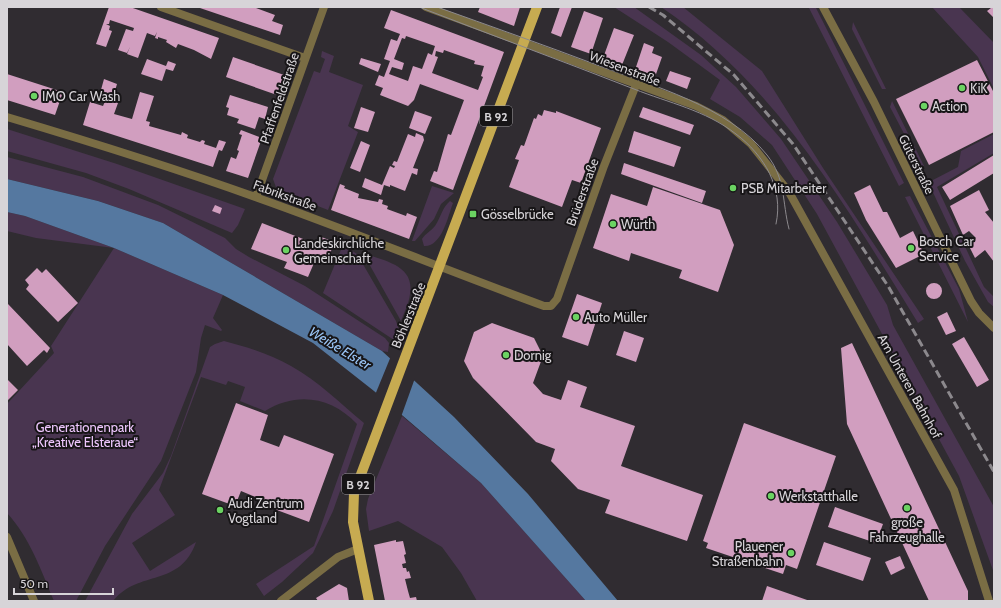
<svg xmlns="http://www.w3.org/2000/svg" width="1001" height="608" viewBox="0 0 1001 608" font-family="Cabin,sans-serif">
<rect width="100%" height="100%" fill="#302c31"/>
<path fill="#493550" d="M614 7H634L701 55 736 87 781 139 837 222 887 305 893 325 994 507V573L959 476 817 214 772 145 740 117 710 99 720 80 668 42Z
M661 7H683L762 71 823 168 924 319 918 323C847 208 776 84 661 7Z
M932 7H959L994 43V89L978 57Z
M809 8H816L904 183 899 186Z
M853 22 886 89H882L852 29Z
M322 51 334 56 329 72 363 85 348 126 358 132 328 210 277 190 273 179 314 71 320 73 325 59 321 57Z
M892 101 924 166H921L890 107Z
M7 129 117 164 245 209 238 225 232 233 129 189 86 173 7 151Z
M994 134V153L937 187 984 287 994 297V307L988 302 965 261 930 186 931 181 958 167 961 151Z
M7 157 83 177 158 205 225 238 236 249 249 257 305 286 385 338 389 343 388 352 382 351 163 223 98 201 7 179Z
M432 186 454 193 441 204 434 219 415 241H412Z
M910 196 959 289 968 322 905 197Z
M450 201 453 203C448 216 442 247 424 246L422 239C425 234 431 231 435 226 441 217 442 208 450 201Z
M7 212 25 216 114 248 223 295 213 318 222 330 221 331 205 325 201 338 196 372 161 461 105 546 76 601H54C41 570 30 538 7 513V404L54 353 51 346 114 248 36 238 7 231Z
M343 245 357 254 396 321 399 330 396 339 394 340 323 293Z
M363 253C384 261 415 265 410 294 409 303 404 313 401 321Z
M224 341C247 347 270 354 291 366 318 381 341 404 364 423L333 511 313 553 282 582 264 596 256 584 314 546 357 424C332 397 297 391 265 411L240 401 245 387 228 381 226 385 201 377 159 490 175 515 132 543 150 571 196 542C180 588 139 569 113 601H85L132 514 163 473 171 456 210 347 215 344Z
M402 416 481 483 586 601H477L461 573 442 547 398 521 369 531 366 509 368 499Z"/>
<path fill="#5578a0" d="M7 179 98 201 163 223 382 351 454 417 528 494 618 601H586L481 483 374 391 313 343 223 295 114 248 25 216 7 212Z"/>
<path fill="#302c31" d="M391 356 415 378 401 417 375 395Z"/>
<path fill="#d19ebf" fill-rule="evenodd" d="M109 7H130L219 38 211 59 194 50 178 44 176 48 166 42 167 40 158 37V39L155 38 157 32 155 36 147 33 138 58 127 54 130 47 127 53 118 50 126 29 133 31 134 28 110 20 109 24H106L110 26 109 30 112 31 106 47 96 44Z
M197 7H253L275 15 272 21 283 25 280 35Z
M480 7H520L514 26 478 12Z
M560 7H572L561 37 551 33Z
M989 7H994V18L987 11 991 8Z
M391 10 504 52 453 190 430 181 434 171 437 172 448 134 451 135 464 100 420 84 414 100 408 106 380 95 383 88 375 85 379 75 384 77 390 61 384 59 391 39 397 41 400 34 384 28ZM406 36 435 46 432 55 428 53 422 69 413 66 408 81 389 74 392 67 402 70 404 63 394 59 402 38 405 39ZM444 50 475 61 474 64 484 66 481 76 483 77 478 90 432 73 438 57 435 56 436 51 443 53Z
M584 11 603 18 591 54 571 47Z
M614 28 634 35 622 65 603 58Z
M644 43 654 47 652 53 662 57 655 77 635 70Z
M233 57 284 75 277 95 226 77Z
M361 58 381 64 378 72 359 64Z
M147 59 166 66 168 61 176 64 173 71 166 69 162 81 141 74Z
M977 60 994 93V132L929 165 896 99Z
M670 71 691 78 687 89 666 81Z
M7 74 63 92 55 115 7 100Z
M104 79 117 84 112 101 118 103 114 114 132 119 140 92 154 96 146 121 150 122 149 126 181 135 182 132 188 135 187 138 200 142 202 140 205 141 204 144 216 148 219 140 226 142 222 151 219 150 213 167 83 125 90 102 103 106 106 99 99 97Z
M230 95 268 107 265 119 259 117 255 129 237 123 239 119 227 115 229 108 226 107Z
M361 107 375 112 368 132 354 128Z
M643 107 694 125 690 135 639 117Z
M544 110 556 113V111L601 128 581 183 572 180 562 207 509 187 519 160 515 159 521 145 524 146 534 118 536 119 538 114 542 116Z
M415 111 432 117 425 134 409 128Z
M241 130 262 138 248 178 226 171 231 157 236 159 239 151 237 150 242 135 239 134Z
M634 131 681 147 674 167 628 152Z
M416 133 423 136 424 140 413 168 418 169 417 175 412 173 405 191 390 185V187L384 185 381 195 362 187 365 178 382 185 390 166 394 168 395 166 392 165 394 161 397 162 408 134 415 137Z
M361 141 370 145 360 172 350 168Z
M994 155V173L950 200 942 187Z
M624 163 706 191 702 203 621 174Z
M340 184 345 186 344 188 359 194 358 198 378 202 379 199 383 200 382 204 388 206 387 209 406 216 407 213 417 217 409 239 331 210Z
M870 185 883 212H887L900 238 913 231 924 254 896 268 866 220 854 193Z
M653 187 720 210 734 245 718 292 679 278 682 270 631 253 629 261 593 248 611 194 647 206Z
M979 190 989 210 985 212 994 223V262L985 250 975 258 968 244 976 238 969 231 963 235 950 206Z
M215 205 222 208 220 214 212 211Z
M262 223 316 244 319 236 334 242 327 263 319 260 320 257 317 256 308 277 284 268 287 262 251 249Z
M37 268 42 273 46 269 78 303 58 322 26 289 29 285 25 280Z
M926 291a8 8 0 1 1 16 0a8 8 0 1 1-16 0Z
M577 294 602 303 588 346 562 337Z
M8 304 50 348 47 353 44 350 27 366 7 344Z
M947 312 956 331 946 335 937 317Z
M492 323 534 338 543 356 533 383 543 394 561 400 568 380 587 387 580 407 635 426 621 466 703 495 687 541 605 513 610 500 578 489 551 461 555 449 536 442 473 378 464 361 474 332Z
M624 331 644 338 636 362 616 355Z
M964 337 989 380 977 387 952 344Z
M852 343 968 591V601H929L847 424 841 348Z
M7 379 18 390 7 401Z
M236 403 268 415 260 440 279 447 284 435 334 454 309 522 258 503 260 499 241 491 235 506 202 494Z
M744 423 836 456 797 569 786 565 783 574 706 548 708 543 703 541Z
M835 507 883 524 876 543 828 527Z
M396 540V542L403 541 406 554 404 555 406 563 402 564 403 568H406L407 572 409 571 411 578 405 579 408 591 410 598 416 597 417 601H385L374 545Z
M824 542 871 558 863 581 816 565Z
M900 556 905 568 891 575 885 562Z
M339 584 347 588 349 601H318L316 598Z
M767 586 810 601H762Z"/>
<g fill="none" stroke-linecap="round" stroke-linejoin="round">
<path stroke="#7a6d44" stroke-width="8" d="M161 7 305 58
M426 7 696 106 723 120 751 144 789 192 954 490 989 601
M823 7 874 102 971 301 979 313 994 328
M7 117C91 142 175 168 258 198 354 232 448 271 544 306H551L557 299 604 166 636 85
M256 197 324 7
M7 537 34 601
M281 601 338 557 358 549"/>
<path stroke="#c7ab51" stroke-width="10" d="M369 601 353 522 354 493 537 7"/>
<path stroke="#8c898d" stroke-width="1" d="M419 7C491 35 562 61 634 89 669 103 705 110 736 134 764 155 784 188 776 224
M437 7C490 26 544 45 597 65 653 86 728 106 767 155 786 179 782 202 789 229"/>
<path stroke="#8c898d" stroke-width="3" stroke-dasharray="8 4" stroke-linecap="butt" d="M649 7 663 15 734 75 793 144 888 286 994 472"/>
</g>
<g fill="#6bd362" stroke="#171517" stroke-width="1.5">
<circle cx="962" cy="88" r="4"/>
<circle cx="34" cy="96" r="4"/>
<circle cx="924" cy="106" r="4"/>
<circle cx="733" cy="188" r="4"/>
<rect x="469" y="210" width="8" height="8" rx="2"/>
<circle cx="613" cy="224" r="4"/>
<circle cx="911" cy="248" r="4"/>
<circle cx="286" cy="250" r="4"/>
<circle cx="576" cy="317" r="4"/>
<circle cx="506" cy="355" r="4"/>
<circle cx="771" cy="496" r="4"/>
<circle cx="907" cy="508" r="4"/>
<circle cx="220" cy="510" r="4"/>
<circle cx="791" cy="553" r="4"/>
</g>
<g text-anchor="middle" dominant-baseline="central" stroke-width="4" stroke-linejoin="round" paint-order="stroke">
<g fill="#171517" stroke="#9d9b9e" stroke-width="1">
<rect x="480" y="106" width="32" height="20" rx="3"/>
<rect x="342" y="474" width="32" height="20" rx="3"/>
</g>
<g font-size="12" font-weight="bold" fill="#d7d4d8">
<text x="496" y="116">B 92</text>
<text x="358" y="484">B 92</text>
</g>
<g font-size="13" fill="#d7d4d8" stroke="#171517">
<text transform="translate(625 68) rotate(21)">Wiesenstraße</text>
<text transform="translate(279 98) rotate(-71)">Pfaffenfeldstraße</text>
<text transform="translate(917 164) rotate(64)">Güterstraße</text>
<text transform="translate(582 192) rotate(-70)">Brüderstraße</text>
<text transform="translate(285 195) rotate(20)">Fabrikstraße</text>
<text transform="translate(408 315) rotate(-68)">Böhlerstraße</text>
<text transform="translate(910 386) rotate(61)">Am Unteren Bahnhof</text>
</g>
<g font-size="13" fill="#d7d4d8" stroke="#171517" text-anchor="start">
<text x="970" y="88">KiK</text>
<text x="42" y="96">IMO Car Wash</text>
<text x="932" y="106">Action</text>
<text x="741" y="188">PSB Mitarbeiter</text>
<text x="481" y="214">Gösselbrücke</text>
<text x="621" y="224">Würth</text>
<text x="919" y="241">Bosch Car<tspan x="919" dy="15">Service</tspan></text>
<text x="294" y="243">Landeskirchliche<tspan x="294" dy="15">Gemeinschaft</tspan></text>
<text x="584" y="317">Auto Müller</text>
<text x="514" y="355">Dornig</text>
<text x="779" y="496">Werkstatthalle</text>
<text x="228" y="503">Audi Zentrum<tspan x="228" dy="15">Vogtland</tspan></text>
<text x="907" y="522" text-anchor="middle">große<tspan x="907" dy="15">Fahrzeughalle</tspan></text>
<text x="783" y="546" text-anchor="end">Plauener<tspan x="783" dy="15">Straßenbahn</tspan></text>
</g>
<g font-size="13" fill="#eec7fe" stroke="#171517">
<text x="85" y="427">Generationenpark<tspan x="85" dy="15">„Kreative Elsteraue“</tspan></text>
</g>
<g font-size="14" font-style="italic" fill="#9ac5f6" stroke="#171517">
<text transform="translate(340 348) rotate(31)">Weiße Elster</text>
</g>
</g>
<rect width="1001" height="608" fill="none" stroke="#d7d4d8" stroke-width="16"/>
<path d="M14 588v6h99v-6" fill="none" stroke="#d7d4d8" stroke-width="2"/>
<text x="20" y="588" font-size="12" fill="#d7d4d8" stroke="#171517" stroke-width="3" paint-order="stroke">50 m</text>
</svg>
